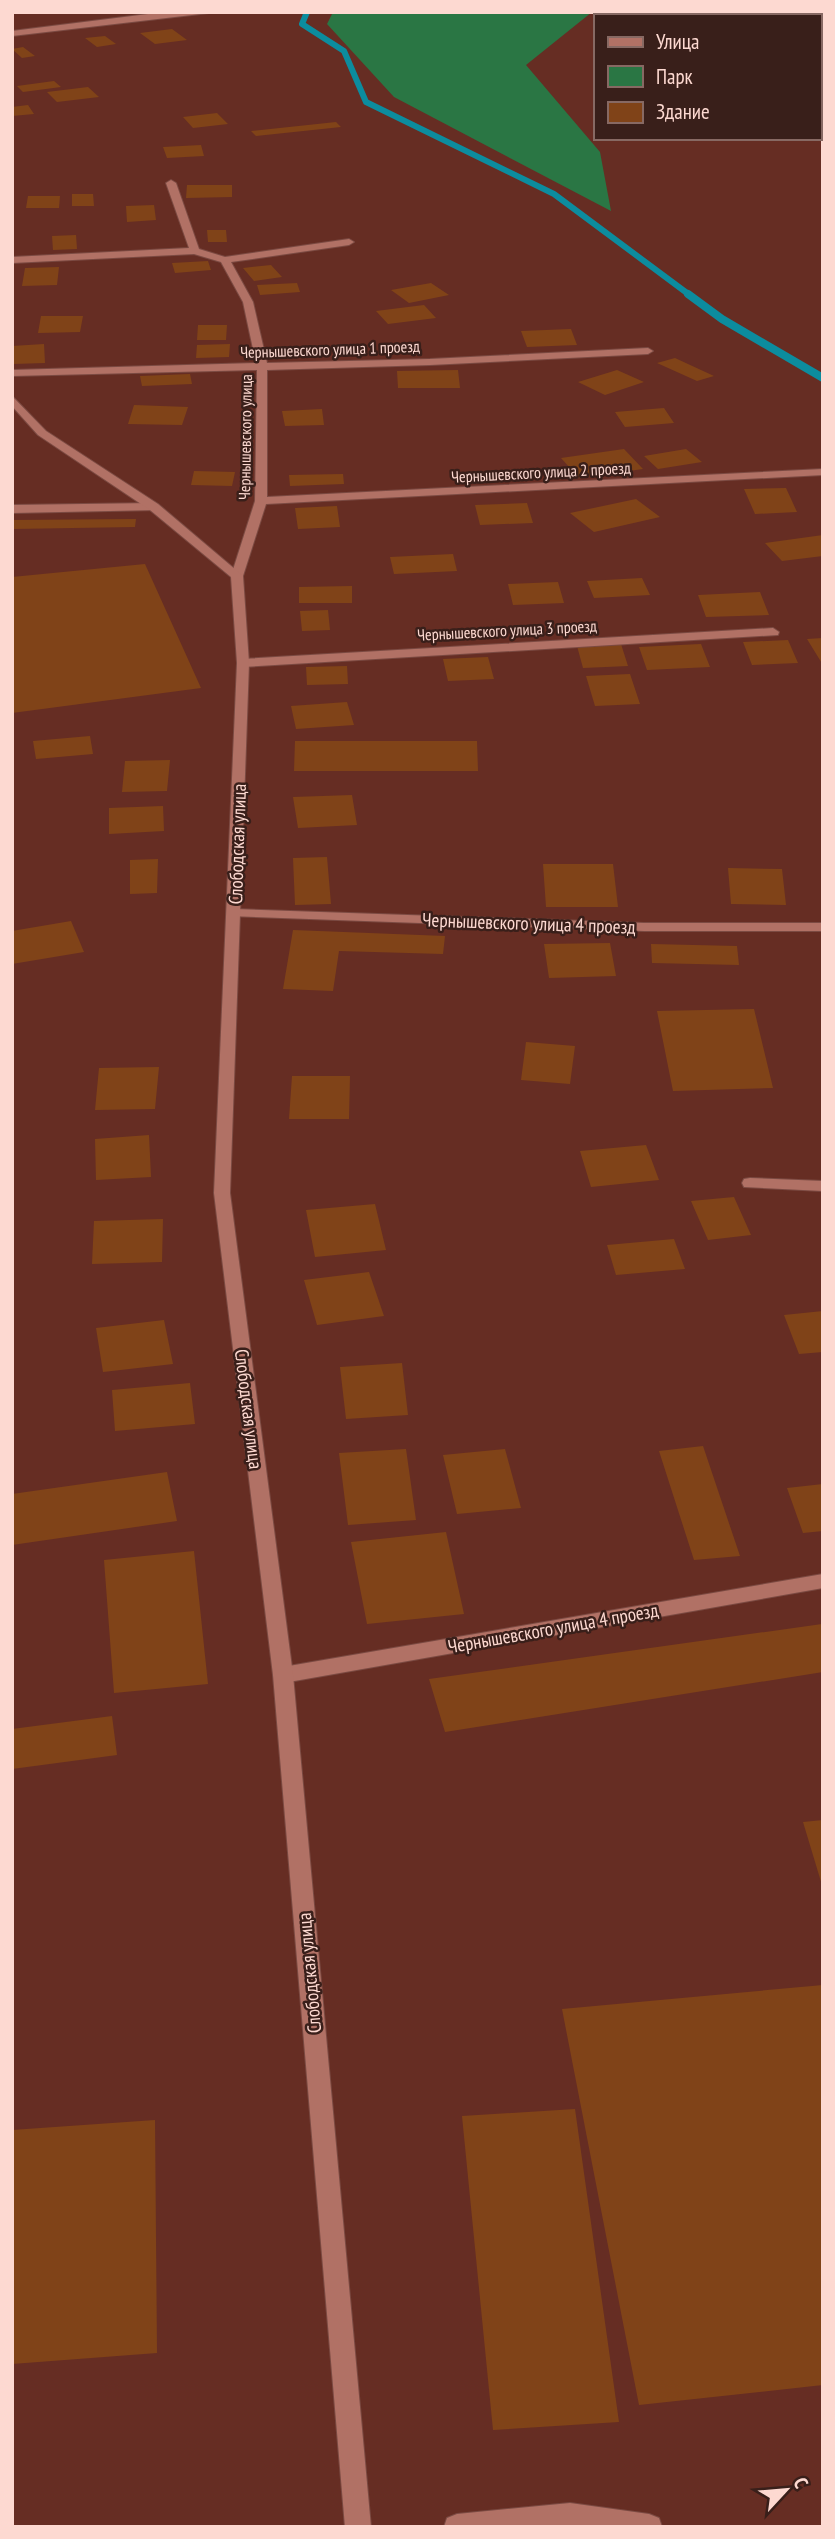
<svg xmlns="http://www.w3.org/2000/svg" width="835" height="2539" viewBox="0 0 835 2539" font-family="'PT Sans Narrow',sans-serif">
<rect width="100%" height="100%" fill="#662d23"/>
<path fill="#2a7644" d="M333 12H592L526 65 600 152 611 211 394 97 327 24Z"/>
<g fill="none" stroke-linecap="round" stroke-linejoin="round">
<path stroke="#0c8c9e" stroke-width="6" d="M307 12 302 24 344 51 366 102 554 194 691 296"/>
<path stroke="#0c8c9e" stroke-width="8" d="M688 294 722 319 823 378"/>
</g>
<path fill="#804318" d="M172 29 187 40 155 44 140 33Z
M105 36 116 44 97 47 85 38Z
M23 47 35 56 22 58 12 49Z
M54 81 61 87 23 92 17 86Z
M88 87 99 97 57 102 47 92Z
M28 105 34 114 12 116V107Z
M217 113 228 124 193 128 183 117Z
M336 122 341 127 256 136 251 131Z
M201 145 204 156 167 158 163 147Z
M187 185H232V197L186 198Z
M72 194H93L94 206H72Z
M28 196H60L59 208H26Z
M154 205 156 220 127 222 126 206Z
M207 230H226L227 242H208Z
M76 235 77 249 53 250 52 236Z
M208 261 211 270 175 273 172 263Z
M271 265 282 277 254 281 243 268Z
M59 267 57 285 22 286 25 268Z
M297 283 300 292 260 295 257 285Z
M431 283 449 295 409 303 391 290Z
M424 305 436 318 388 324 376 311Z
M41 316H83L80 332 38 333Z
M198 325H227L226 340H197Z
M571 329 577 345 527 347 521 331Z
M44 344 45 363 13 364 12 346Z
M230 344 229 357 196 358 197 345Z
M675 358 714 376 697 381 657 363Z
M458 370 460 388H398L397 371Z
M617 370 644 382 605 395 578 382Z
M190 374 192 384 142 386 140 376Z
M134 405 188 407 182 425 128 424Z
M664 408 674 423 625 427 615 412Z
M322 409 324 425 285 426 282 411Z
M624 449 643 469 579 478 561 458Z
M686 449 702 462 658 469 644 456Z
M194 471 235 472 232 486 191 485Z
M343 474 344 484 290 486 289 475Z
M786 488 797 512 755 514 744 489Z
M636 499 660 517 594 532 570 513Z
M527 503 533 523 480 525 475 505Z
M337 506 340 527 298 529 295 508Z
M136 519 135 527 12 529V520Z
M823 535V556L782 561 765 543Z
M453 554 457 571 394 574 390 557Z
M145 564 201 688 12 713V577Z
M642 578 650 595 594 598 587 581Z
M558 582 564 603 513 605 508 584Z
M352 586V603H299V587Z
M760 592 769 615 706 617 698 595Z
M328 610 330 630 302 631 300 611Z
M823 638V665L807 639Z
M788 640 798 663 752 665 743 642Z
M621 644 628 666 583 668 577 646Z
M701 644 710 667 647 670 639 647Z
M488 657 494 679 448 681 443 659Z
M347 666 348 684 307 685 306 667Z
M630 674 640 704 595 706 586 676Z
M347 702 354 725 296 729 291 706Z
M90 736 93 754 36 759 33 741Z
M295 741H477L478 771H294Z
M170 760 167 791 122 792 125 761Z
M352 795 357 825 298 828 293 797Z
M163 806 164 831 109 834V808Z
M327 857 331 904 295 905 293 858Z
M158 859 157 893 130 894V860Z
M543 864H613L618 907H546Z
M728 868 782 869 786 905 731 904Z
M71 921 84 952 12 964V931Z
M293 930 445 936 443 954 339 951 333 991 283 989Z
M610 943 616 976 549 978 544 944Z
M651 944 737 946 739 965 652 963Z
M754 1009 773 1088 673 1091 657 1011Z
M526 1042 575 1046 570 1084 521 1080Z
M159 1067 155 1109 95 1110 99 1068Z
M292 1076H350L349 1119H289Z
M149 1135 151 1177 96 1180 95 1139Z
M646 1145 659 1180 591 1187 580 1151Z
M734 1197 751 1235 708 1240 691 1201Z
M375 1204 386 1250 315 1257 306 1210Z
M163 1219 162 1262 92 1264 94 1221Z
M674 1239 685 1269 616 1275 607 1245Z
M369 1272 384 1316 317 1325 304 1280Z
M823 1311V1352L799 1354 784 1315Z
M164 1320 173 1364 103 1372 96 1328Z
M402 1363 408 1415 346 1419 340 1367Z
M190 1383 195 1424 115 1431 112 1390Z
M703 1446 740 1556 694 1560 659 1451Z
M406 1449 416 1520 348 1525 339 1453Z
M505 1449 521 1508 457 1514 443 1455Z
M167 1472 177 1521 12 1545V1494Z
M823 1484V1531L803 1533 787 1488Z
M446 1532 464 1614 367 1624 351 1542Z
M194 1551 208 1684 114 1693 104 1560Z
M822 1624 823 1672 445 1732 429 1679Z
M112 1716 117 1755 12 1769V1729Z
M823 1820V1885H822L803 1822Z
M823 1985V2385L639 2405 562 2009Z
M575 2109 619 2422 493 2430 462 2116Z
M155 2120 157 2353 12 2364V2130Z"/>
<g fill="none" stroke-linecap="round" stroke-linejoin="round">
<defs>
<path id="minor" d="M156 13H209L12 36V31Z
M171 180 176 183 199 249 225 257 349 239 354 242 349 245 231 262 253 302 267 363 430 359 648 348 653 351 648 354 430 365 267 370V497L823 469V475L266 504 243 576 237 580 233 579 231 576 255 501 257 370 12 376V370L256 363 243 302 221 262 194 254 12 263V257L189 248 166 183Z
M154 503 160 507 158 510 12 513V505Z
M773 628 779 632 778 635 243 667 237 663 243 659Z
M234 909 644 923H823V931H644L229 916 227 913 229 910Z
M750 1178 823 1181V1191L744 1187 742 1183 744 1179Z
M823 1574V1588L283 1683 276 1680 273 1675 276 1670 283 1667Z
M570 2503 649 2514 659 2518 662 2527H444L447 2518 457 2514Z"/>
<path id="tertiary" d="M12 396 46 431 158 504 243 576 249 663 230 1193 293 1675 371 2527H345L273 1675 214 1193 237 663 231 577 150 510 38 435 12 406Z"/>
</defs>
<use href="#minor" stroke="#7b4a42" stroke-width="2"/>
<use href="#tertiary" stroke="#7b4a42" stroke-width="2"/>
<use href="#minor" fill="#b17165" fill-rule="evenodd"/>
<use href="#tertiary" fill="#b17165" fill-rule="evenodd"/>
</g>
<g text-anchor="middle" dominant-baseline="central" stroke-width="5" stroke-linejoin="round" paint-order="stroke">
<g font-size="16" fill="#fdd9d1" stroke="#391f1a">
<text transform="translate(330 349) rotate(-2)">Чернышевского улица 1 проезд</text>
<text transform="translate(245 437) rotate(-89)">Чернышевского улица</text>
<text transform="translate(541 472) rotate(-3)">Чернышевского улица 2 проезд</text>
<text transform="translate(507 630) rotate(-3)">Чернышевского улица 3 проезд</text>
</g>
<g font-size="19" fill="#fdd9d1" stroke="#391f1a">
<text transform="translate(237 844) rotate(-88)">Слободская улица</text>
<text transform="translate(529 923) rotate(2)">Чернышевского улица 4 проезд</text>
<text transform="translate(249 1409) rotate(83)">Слободская улица</text>
<text transform="translate(553 1628) rotate(-10)">Чернышевского улица 4 проезд</text>
<text transform="translate(309 1973) rotate(-95)">Слободская улица</text>
</g>
</g>
<rect width="835" height="2539" fill="none" stroke="#fdd9d1" stroke-width="28"/>
<rect x="594" y="14" width="228" height="126" fill="#391f1a" stroke="#876963" stroke-width="2"/>
<rect x="608" y="37" width="35" height="10" fill="#b17165" stroke="#876963" stroke-width="2"/>
<text x="656" y="49" font-size="21" fill="#fdd9d1">Улица</text>
<rect x="608" y="66" width="35" height="21" fill="#2a7644" stroke="#876963" stroke-width="2"/>
<text x="656" y="84" font-size="21" fill="#fdd9d1">Парк</text>
<rect x="608" y="102" width="35" height="21" fill="#804318" stroke="#876963" stroke-width="2"/>
<text x="656" y="119" font-size="21" fill="#fdd9d1">Здание</text>
<g transform="translate(786 2490) rotate(64)" stroke="#391f1a" stroke-width="5" paint-order="stroke">
<path d="M0-5L12 26L0 18L-12 26Z" fill="#fdd9d1"/>
<text y="-10" font-size="19" font-weight="bold" text-anchor="middle" fill="#fdd9d1">С</text>
</g>
</svg>
